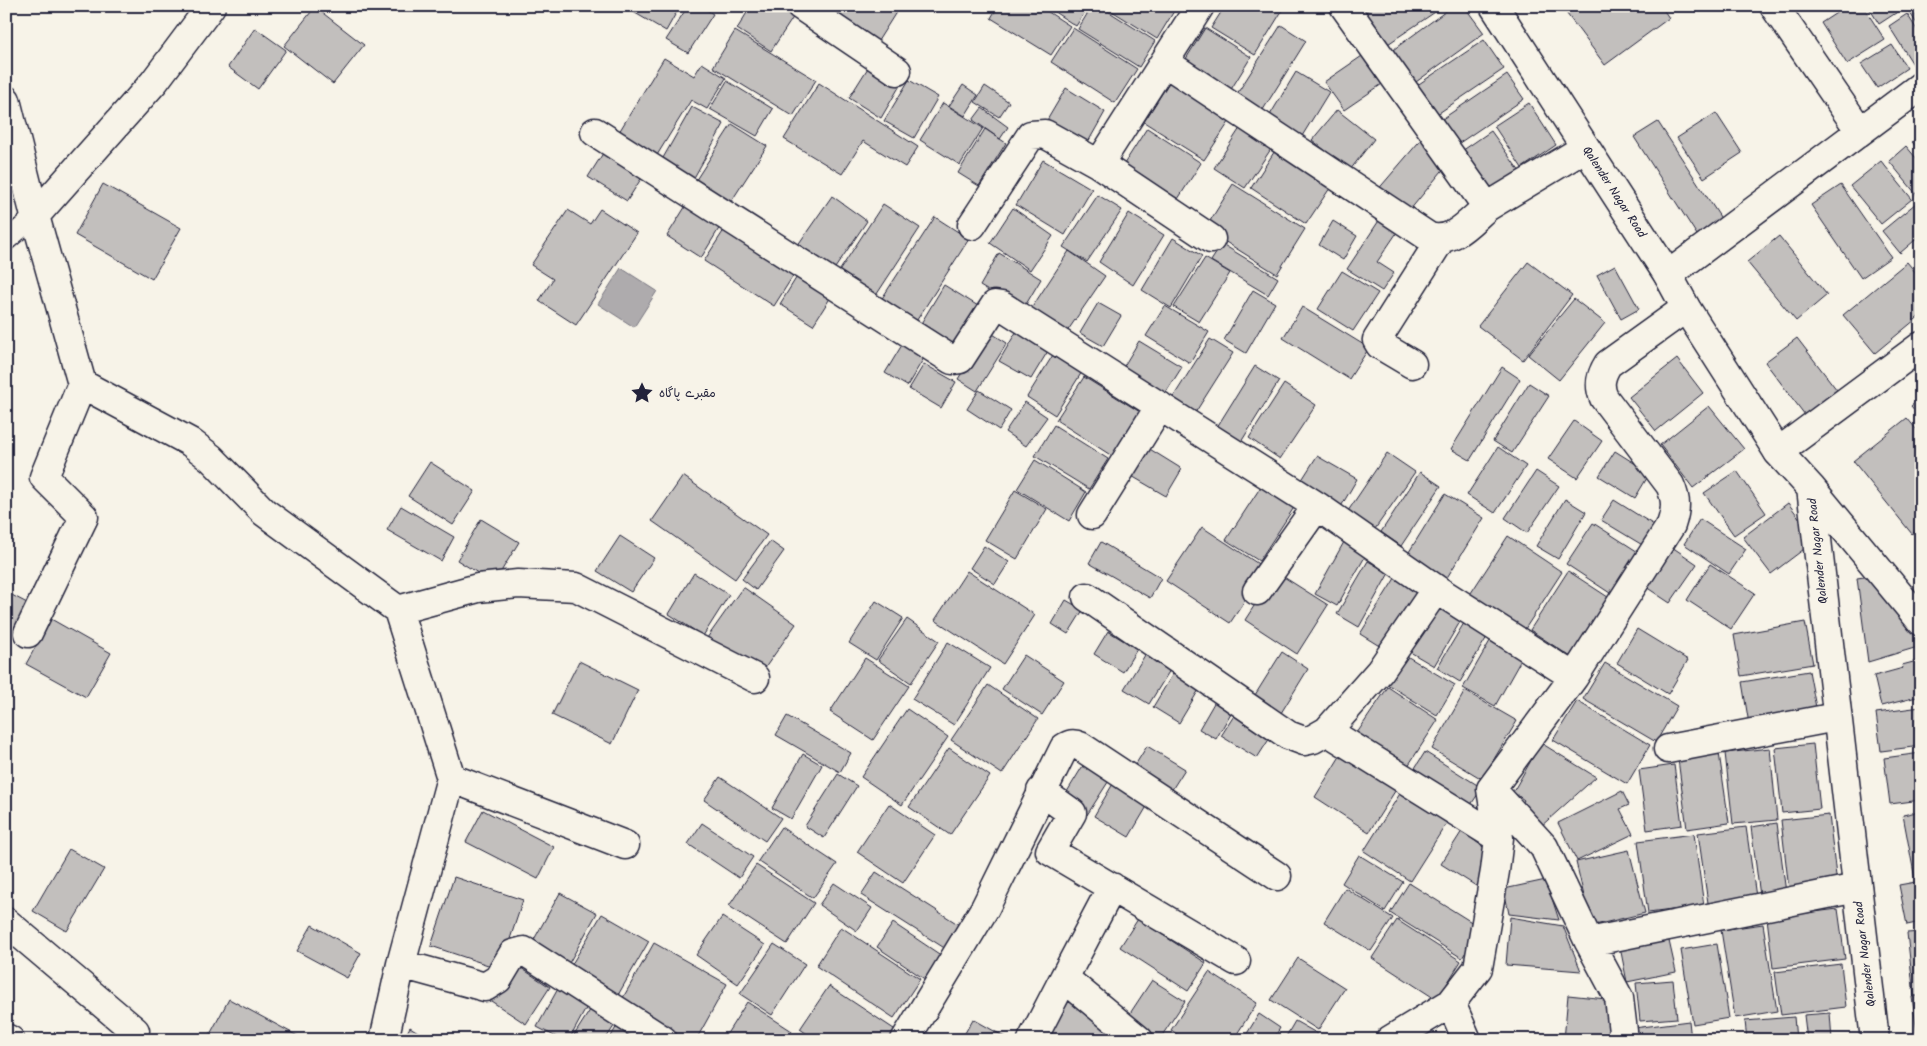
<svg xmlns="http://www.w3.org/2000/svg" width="1927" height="1046" viewBox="0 0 1927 1046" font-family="Kalam,'Playpen Sans Arabic',sans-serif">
<rect width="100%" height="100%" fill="#f7f3e8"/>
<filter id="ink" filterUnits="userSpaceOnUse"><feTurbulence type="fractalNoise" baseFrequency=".02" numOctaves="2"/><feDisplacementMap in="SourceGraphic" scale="10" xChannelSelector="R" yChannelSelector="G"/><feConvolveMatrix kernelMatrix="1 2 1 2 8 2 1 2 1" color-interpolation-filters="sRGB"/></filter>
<g filter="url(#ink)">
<path fill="#aeabad" stroke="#76747f" d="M621 268 657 291 634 327 598 304Z"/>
<path fill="#c2bfbd" stroke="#22223b" d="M623 6H680L666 31Z
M688 6H701L713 14 688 53 666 40Z
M751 6H785L796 13 771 51 737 29Z
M807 6H841L831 21Z
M844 6H900L871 52 831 27Z
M998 6H1039L1070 26 1051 55 991 18Z
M1045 6H1089L1076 26Z
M1092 6H1100L1155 41 1139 67 1078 29Z
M1104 6H1166L1174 11 1157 39Z
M1225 6H1285L1255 55 1211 28Z
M1374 6H1444L1382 48 1360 15Z
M1453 6H1464L1484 33 1409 87 1386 55Z
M1561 6H1661L1669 18 1605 65Z
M1847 6H1863L1885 40 1847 64 1821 23Z
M1868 6H1900L1902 9 1879 24Z
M1914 6H1921V30L1908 10Z
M315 7 364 45 333 84 284 46Z
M1907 14 1921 36V66L1916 69 1889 26Z
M1281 25 1306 41 1261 113 1235 97Z
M255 28 286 50 258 89 228 67Z
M1073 28 1137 69 1115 103 1051 62Z
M1205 28 1251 57 1230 91 1184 62Z
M735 31 816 80 793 116 713 67Z
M1484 40 1504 69 1430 119 1410 90Z
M1892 45 1907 68 1877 88 1861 64Z
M1365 54 1385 82 1344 110 1324 82Z
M664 58 694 76 702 63 726 78 707 109 691 100 654 160 616 137Z
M871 63 902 82 881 118 849 98Z
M1296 72 1329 92 1299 141 1267 120Z
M1507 75 1524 99 1449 150 1432 126Z
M909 80 938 97 914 138 884 121Z
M727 81 773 109 757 136 710 109Z
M1170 81 1231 119 1204 160 1144 122Z
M819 83 918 147 905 167 863 141 842 174 784 139Z
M963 85 978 95 965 116 949 106Z
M985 86 1009 102 999 117 975 102Z
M1066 88 1105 112 1083 151 1043 127Z
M943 103 983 128 960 165 920 140Z
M1529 103 1556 145 1522 168 1494 126Z
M692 107 724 124 691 183 659 165Z
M982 108 1008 127 1000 139 973 120Z
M1337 110 1374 139 1350 170 1312 140Z
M1716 113 1742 153 1704 178 1677 138Z
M1246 119 1277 140 1245 188 1214 168Z
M1658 122 1722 220 1697 235 1634 137Z
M732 124 767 146 727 208 692 186Z
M1147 128 1201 163 1178 199 1124 164Z
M985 129 1006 143 979 186 958 173Z
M1491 131 1520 172 1489 194 1459 153Z
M1921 135V152L1912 142Z
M1424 136 1451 160 1405 216 1376 192Z
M1278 146 1334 182 1306 224 1251 188Z
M1906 146 1921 164V200L1889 161Z
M607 147 646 171 627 201 588 177Z
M1043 160 1092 189 1065 235 1016 205Z
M1881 161 1912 199 1881 224 1850 186Z
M103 184 181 228 152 279 75 235Z
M1233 184 1305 229 1277 274 1205 229Z
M1841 185 1891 257 1861 278 1811 205Z
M1098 195 1122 210 1087 262 1063 247Z
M692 196 726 217 701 258 667 236Z
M832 196 867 221 831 274 795 249Z
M1916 203 1921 209V235L1900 253 1882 231Z
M883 204 920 228 873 300 836 276Z
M1013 208 1053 236 1030 270 990 243Z
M600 209 637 233 576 325 539 301 553 279 531 265 568 210 590 224Z
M1129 213 1164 235 1133 285 1099 262Z
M1384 213 1402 225 1377 262 1394 273 1382 291 1347 269Z
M935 217 969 239 913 326 879 303Z
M1333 221 1357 236 1343 260 1319 245Z
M728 224 798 268 774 306 704 261Z
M1779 236 1827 295 1796 321 1747 262Z
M1173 238 1202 256 1171 308 1142 290Z
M1222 244 1278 278 1268 295 1211 261Z
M1069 251 1105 276 1062 339 1027 315Z
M999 253 1041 279 1022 311 980 286Z
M1205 258 1230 273 1199 322 1174 307Z
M1528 262 1572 295 1523 360 1478 326Z
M1907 262 1921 279V315L1875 353 1843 315Z
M1615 265 1639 309 1621 319 1597 275Z
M803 267 836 289 813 325 780 304Z
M1342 271 1378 293 1353 331 1318 309Z
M944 285 983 309 957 353 917 330Z
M1253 290 1275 303 1246 353 1224 340Z
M1574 299 1605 323 1559 380 1528 355Z
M1098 303 1121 316 1103 346 1080 333Z
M1165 306 1209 332 1190 363 1146 336Z
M1302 307 1369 348 1349 379 1283 338Z
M1022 322 1054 341 1031 379 999 361Z
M988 331 1007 343 977 391 958 379Z
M908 335 930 348 907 386 885 373Z
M1797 338 1837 390 1805 415 1765 362Z
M1210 339 1233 353 1195 413 1172 399Z
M1139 341 1182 367 1163 397 1121 371Z
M1056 350 1085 367 1055 415 1027 397Z
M1677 359 1703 393 1656 431 1629 397Z
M924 364 956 382 941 408 909 389Z
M1255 366 1279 381 1241 442 1217 427Z
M1502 367 1520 379 1470 460 1451 449Z
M1084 377 1140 412 1112 456 1056 420Z
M1529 383 1549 396 1512 453 1493 441Z
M1284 384 1316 405 1280 459 1249 438Z
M979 390 1011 410 999 430 967 409Z
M1921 398V418L1911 406Z
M1025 402 1047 417 1026 446 1005 432Z
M1709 406 1744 449 1693 488 1660 445Z
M1907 418 1921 435V527L1912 534 1853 461Z
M1574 421 1602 441 1577 478 1548 459Z
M1054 425 1108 459 1089 489 1035 456Z
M1140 443 1182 469 1166 496 1123 471Z
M1498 447 1526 466 1495 513 1467 495Z
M1615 451 1650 473 1635 498 1599 476Z
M1387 453 1415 472 1375 529 1348 511Z
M1317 456 1357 479 1339 510 1298 486Z
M1035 460 1086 492 1069 521 1017 489Z
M430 462 475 491 453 525 408 496Z
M1536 471 1559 486 1527 533 1505 518Z
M1737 471 1766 513 1734 535 1704 493Z
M1420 472 1441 486 1401 546 1381 532Z
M683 476 767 535 735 579 652 521Z
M1262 485 1295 506 1259 561 1226 540Z
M1015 490 1047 509 1017 559 985 540Z
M1445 494 1484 518 1443 584 1404 560Z
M1565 499 1586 512 1558 559 1536 546Z
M1614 500 1662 530 1649 549 1601 520Z
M1788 503 1816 540 1771 574 1743 537Z
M401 506 454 537 441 561 387 530Z
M481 519 519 542 494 583 457 560Z
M1700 519 1746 549 1729 574 1684 544Z
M1593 523 1646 557 1619 599 1566 564Z
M1202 527 1266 569 1230 623 1166 581Z
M620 536 654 558 631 592 597 571Z
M1508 536 1562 572 1523 632 1469 596Z
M770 541 784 551 756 590 742 579Z
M1101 542 1161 578 1150 598 1089 563Z
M1344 542 1366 555 1337 606 1315 594Z
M984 546 1009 562 995 584 970 568Z
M1672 547 1697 564 1670 603 1646 587Z
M1368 561 1389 573 1359 627 1337 614Z
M1710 564 1755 593 1731 629 1687 600Z
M967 571 1035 615 1003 664 935 620Z
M1568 571 1614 601 1574 659 1530 630Z
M1276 572 1328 605 1297 654 1245 620Z
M694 573 729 595 703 636 669 614Z
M1397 575 1426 593 1389 652 1360 634Z
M1879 575 1921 633V646L1868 662 1857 578Z
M743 587 796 624 760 675 707 638Z
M6 592 29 604 6 645Z
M1436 598 1464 615 1434 666 1405 649Z
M1066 600 1083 610 1068 634 1052 624Z
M876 601 903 618 876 660 849 643Z
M51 619 111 653 86 697 26 664Z
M907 619 939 641 911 683 878 660Z
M1805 622 1813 664 1741 676 1734 635Z
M1464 623 1487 637 1460 682 1437 668Z
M1637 629 1688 660 1668 694 1617 663Z
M1108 631 1137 649 1123 672 1094 654Z
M1490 641 1522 658 1495 706 1463 688Z
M948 642 990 668 954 725 912 699Z
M1282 652 1308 669 1281 713 1255 695Z
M1024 655 1064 681 1042 715 1002 689Z
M1145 655 1170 670 1149 704 1124 689Z
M1405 655 1455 685 1437 715 1387 684Z
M865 658 909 686 873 740 830 712Z
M1921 660V696L1881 706 1874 676 1903 668 1902 665Z
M579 661 638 690 612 744 552 715Z
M1605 663 1677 706 1656 742 1583 699Z
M1809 671 1818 718 1750 730 1742 682Z
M1174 672 1200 688 1179 723 1153 707Z
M988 685 1038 719 1002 774 951 740Z
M1388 687 1438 720 1404 772 1353 739Z
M1465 691 1517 721 1482 779 1432 749Z
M1218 696 1235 706 1216 739 1199 729Z
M1577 701 1650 745 1627 784 1553 740Z
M1921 707V746L1881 751 1876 713Z
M1239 708 1275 730 1257 758 1221 736Z
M907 709 948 737 902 805 861 777Z
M787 716 851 753 840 772 776 735Z
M1541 743 1596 777 1539 828 1516 814 1524 800 1513 792Z
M1813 744 1820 809 1782 813 1775 748Z
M1147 746 1185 769 1166 799 1129 775Z
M949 748 990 776 950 835 909 807Z
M1770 748 1777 820 1733 824 1725 753Z
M1425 752 1482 788 1466 812 1410 776Z
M1342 753 1397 788 1369 832 1315 797Z
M1719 753 1729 823 1687 829 1678 759Z
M1921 753V800L1890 804 1884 758Z
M803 754 822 765 791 819 772 808Z
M1084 764 1110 779 1087 815 1062 800Z
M1674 765 1682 825 1647 830 1639 770Z
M838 774 857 786 824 838 805 826Z
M720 777 781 818 765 841 704 800Z
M1114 782 1149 803 1129 837 1094 816Z
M1622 791 1629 805 1620 809 1633 834 1577 861 1558 823Z
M1401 792 1448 821 1410 881 1364 851Z
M889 804 935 835 903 883 857 852Z
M483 810 554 847 538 879 466 842Z
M1921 811V878L1915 879 1903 815Z
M1829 815 1837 885 1789 890 1781 820Z
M702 823 753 857 739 878 688 844Z
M1777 823 1786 893 1760 896 1751 827Z
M781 827 837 864 813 898 758 861Z
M1746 827 1756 897 1708 903 1698 833Z
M1462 831 1491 853 1484 891 1441 864Z
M1694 834 1704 906 1648 913 1638 841Z
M69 849 104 869 67 931 33 911Z
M1629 850 1645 913 1591 926 1576 862Z
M1359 855 1403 882 1385 911 1342 883Z
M756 865 814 903 787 944 729 906Z
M876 872 961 926 946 949 861 895Z
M454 877 523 900 500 969 431 946Z
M1546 880 1559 920 1509 914 1504 889Z
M1921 881V922L1907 925 1899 885Z
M834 883 872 908 857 931 819 905Z
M1409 883 1481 928 1462 958 1390 913Z
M1345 888 1393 918 1371 951 1324 922Z
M560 893 597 913 564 972 527 952Z
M1838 909 1845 959 1773 968 1767 918Z
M602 914 649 941 614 1002 566 974Z
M722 917 765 945 738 984 696 955Z
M1510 917 1563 926 1581 971 1506 965Z
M1138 919 1206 963 1188 991 1120 947Z
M1397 920 1461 961 1437 1000 1372 958Z
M893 923 948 960 932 984 877 947Z
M1763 924 1777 1011 1735 1018 1721 930Z
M312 925 361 953 347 978 297 951Z
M841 927 920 979 894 1018 816 966Z
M1667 932 1676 972 1627 982 1619 942Z
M1921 932V995L1914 996 1907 933Z
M654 943 727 984 696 1040H684L620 1003Z
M774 944 805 964 772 1015 740 994Z
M1717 944 1729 1018 1693 1024 1681 950Z
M1298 958 1345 988 1318 1030 1271 1000Z
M515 964 550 987 526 1024 491 1001Z
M1841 964 1846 1007 1781 1015 1775 972Z
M1209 972 1257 1003 1233 1040H1186L1171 1030Z
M1152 980 1185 1001 1159 1040H1147L1123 1024Z
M1673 980 1677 1018 1640 1021 1636 983Z
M560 985 590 1001 569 1040H562L537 1027Z
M829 986 900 1033 895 1040H816L800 1029Z
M1568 995 1616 1000 1612 1040H1564Z
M1921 996V1040H1918L1912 997Z
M229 999 305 1040H207Z
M1069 1001 1123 1034 1119 1040H1045Z
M747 1002 792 1031 786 1040H723Z
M594 1004 618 1020 605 1040H571Z
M1830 1013 1832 1040H1807L1804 1015Z
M1259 1014 1280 1028 1273 1040H1243Z
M623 1015 656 1040H609Z
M1794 1017 1796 1040H1747L1745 1021Z
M973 1019 1010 1040H961Z
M1295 1021 1318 1034 1314 1040H1284Z
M1689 1021 1691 1040H1635L1634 1028Z
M410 1027 431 1040H403Z"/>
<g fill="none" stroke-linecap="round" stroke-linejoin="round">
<defs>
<path id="lane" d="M6 241 35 216"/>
<path id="street" d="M801 6 897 71
M1344 6 1487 207 1585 148
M1774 6 1860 131
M1166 63 1429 237C1453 244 1470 221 1487 207
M6 100 35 216 82 384 190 442 211 458 264 512 398 610 451 778 401 964 384 1040
M595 132 952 360 960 359 995 305 1002 306 1317 506 1436 589 1574 677 1671 525C1676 510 1677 500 1670 485L1604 398C1598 385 1601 375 1608 364L1686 308
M1099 164 1200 6
M35 216 154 82 211 6
M972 225 1031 135 1045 134 1099 164 1211 239
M1668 275 1921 86
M1412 364 1380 345 1377 340 1441 239
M1778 452 1921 346
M1092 515 1160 406
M1257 591 1317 506
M1087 597 1288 735 1304 741 1313 739 1327 731 1380 671 1436 589
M398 610 478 588 518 584 576 587 755 678
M28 633 84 517 44 477 82 384
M1327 731 1499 838
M1668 749 1836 717
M451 778 625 845
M1491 789 1544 847 1589 942 1619 998 1624 1040
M1041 791 1072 813 1050 851 1236 961
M1112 887 1064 978 1139 1040
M6 922 135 1031 130 1040
M1589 942 1857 888
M401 964 485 987 498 979 513 954 524 951 663 1040
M6 1038 10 1040
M905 1040 985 908 1064 748C1070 744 1073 743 1080 746L1277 876
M1032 1040 1064 978
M1390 1040 1451 1003
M1467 1040 1451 1003 1478 968 1495 871 1499 838 1491 789 1574 677"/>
<path id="secondary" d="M1494 6 1668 275 1686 308 1778 452 1811 488 1921 621
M1811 488 1875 1040"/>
</defs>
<use href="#lane" stroke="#22223b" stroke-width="22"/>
<use href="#street" stroke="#22223b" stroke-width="31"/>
<use href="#secondary" stroke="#22223b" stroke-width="31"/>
<use href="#lane" stroke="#f7f3e8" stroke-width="19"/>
<use href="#street" stroke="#f7f3e8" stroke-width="28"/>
<use href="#secondary" stroke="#f7f3e8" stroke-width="28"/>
</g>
</g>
<defs>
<symbol id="sight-bare" viewBox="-9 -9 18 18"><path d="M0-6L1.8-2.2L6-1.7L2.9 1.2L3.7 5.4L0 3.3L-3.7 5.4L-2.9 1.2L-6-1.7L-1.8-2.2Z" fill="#22223b" stroke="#f7f3e8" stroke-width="2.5" paint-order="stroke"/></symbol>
</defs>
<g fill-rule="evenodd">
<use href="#sight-bare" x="626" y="377" width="32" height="32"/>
</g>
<g text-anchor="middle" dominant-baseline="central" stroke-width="4" stroke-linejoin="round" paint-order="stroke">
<g font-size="12" fill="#22223b" stroke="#f7f3e8">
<text transform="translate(1614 192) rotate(57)">Qalender Nagar Road</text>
<text transform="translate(1818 551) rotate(-96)">Qalender Nagar Road</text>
<text transform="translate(1865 954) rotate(-97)">Qalender Nagar Road</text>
</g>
<g font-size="12" fill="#22223b" stroke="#f7f3e8" text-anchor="start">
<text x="659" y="393">مقبرے پاگاہ</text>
</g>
</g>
<rect width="1927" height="1046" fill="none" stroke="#f7f3e8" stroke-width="25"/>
<rect x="12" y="12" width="1902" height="1021" fill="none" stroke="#22223b" stroke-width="2" filter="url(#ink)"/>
</svg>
